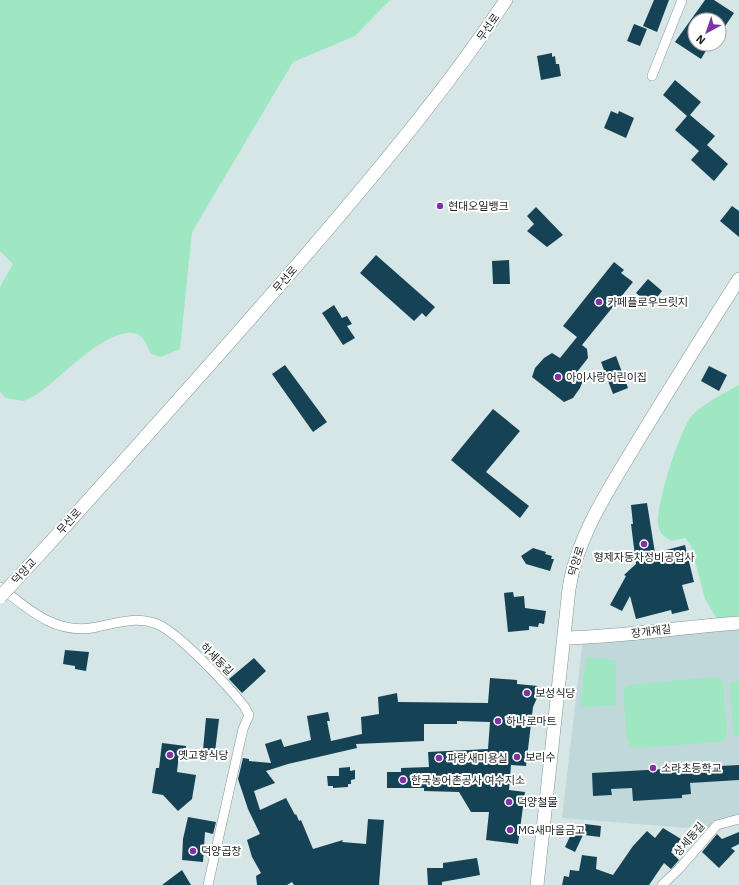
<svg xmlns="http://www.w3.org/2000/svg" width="739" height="885" viewBox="0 0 739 885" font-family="'IBM Plex Sans','Noto Sans KR',sans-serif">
<rect width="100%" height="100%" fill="#d6e5e6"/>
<path fill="#c1d8da" d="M739 623V819L712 830 562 818 583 638Z"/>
<path fill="#9fe7c3" d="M0 0H390L355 36 293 62 192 232 180 349 161 357 151 354C147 347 145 337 137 334 110 324 61 378 40 392 35 396 29 398 24 401L6 398 0 392V287L13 264 0 251Z
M739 385V623L720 624 705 599 691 546 685 538 672 541C664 537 659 533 658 524 656 505 679 432 691 417 698 407 727 391 739 385Z
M586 657 616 660V705L580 707Z
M714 677 721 679 723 683 727 732 724 740 720 742 637 748 630 746 627 739 623 693 627 685Z
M739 681V736H734L729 683Z"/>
<path fill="#154355" d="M654 0H669L657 32 643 26Z
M705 0H714L734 13 719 35V20H695V44H710L701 59 675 42Z
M634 24 647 29 640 46 627 41Z
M552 53V57L555 56 556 64H559L561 76 541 80 537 56Z
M675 80 701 102 690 115 715 136 707 145 728 164 714 181 691 160 699 151 675 130 687 116 663 95Z
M611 111 618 114 619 111 634 118 626 138 604 128Z
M732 206 739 211V237L720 221Z
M536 207 563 235 547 247 527 231 534 224 527 216Z
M376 255 435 307 426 317 422 313 414 321 360 273Z
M509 260 510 284H493L492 261Z
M614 262 624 270 621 273 633 282 582 345 587 349 588 358 577 372 584 378 580 388 573 398 564 402 532 377 535 368 544 358 552 353 560 358 577 337 563 326Z
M648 279 662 291 651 305 636 293Z
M334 305 342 318 347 316 352 324 347 326 355 338 343 345 322 313Z
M616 356 628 388 613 394 601 362Z
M285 365 327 422 313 432 272 374Z
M709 366 727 375 719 391 701 381Z
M493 409 520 431 486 472 529 506 520 518 451 460Z
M647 503 655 553 685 545 694 582 682 585 689 610 672 614 671 610 636 619 630 596 622 611 610 605 626 576 624 575 636 564 631 524H633L631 505Z
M533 548 546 552 545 554 552 556 551 559H554L550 571 526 564 521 556Z
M513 592 514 597 524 596 525 608 546 611 544 624 539 623 538 627 529 626V630L508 632 504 593Z
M65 650 89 652 86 671 75 669V666L63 664Z
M254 658 266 671 242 693 229 679Z
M490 678 517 680V684L538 686 537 698 533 707 526 766 511 765 509 790 525 792 518 844 486 840 489 812H471L459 792 424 791V788H387V772H401V768L429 767 428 752 488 749 490 722 457 721V724H424V741L356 744 357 748 288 764 266 771 275 783 254 791 260 810 286 798 295 815 296 814 299 821 301 820 313 849 343 840 342 842 366 844 368 819 384 820 379 885H294L292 882 287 885H257L256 876 261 873 252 857 247 840 260 834 248 809 238 779 243 758 249 759V761L271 763 265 744 281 739 284 747 311 740 307 716 328 712 330 721H327L331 741 362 734 361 717 379 714 378 697 397 693 398 702 488 703Z
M206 718 219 719 215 752 203 750Z
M162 743 186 746 185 755 179 754 177 772 196 775 192 799 178 811 163 795 152 793 156 768H159Z
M739 765V780L690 783 691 794 682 795V798L633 801 632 788 611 789 612 795 593 796 592 773Z
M350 767V771L355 770V779L351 780V784H348V787L333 788V786H328L327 776H339V768Z
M188 817 216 822 213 834 205 832 203 862 182 860 183 839Z
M585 824 601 826 600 837 584 835Z
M663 828 681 839 671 852 679 860 671 869 664 863 649 885H562L564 876 569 877 570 870 579 871 582 855 597 857 596 869 613 875 633 846 647 831 655 838Z
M573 830 583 835 575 852 565 847Z
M739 832V844L731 848 735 851 719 868 702 852 717 834 722 839Z
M477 858 480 875 442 882V885H428L427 868H443V863Z
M182 870 191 885H162Z"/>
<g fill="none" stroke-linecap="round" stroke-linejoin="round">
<defs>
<path id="street" d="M652 76 682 0
M0 587C29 610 57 636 97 627 118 623 135 616 157 624 179 633 228 686 244 706L249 715 243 729 208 885
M662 885 678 870 717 825 739 819"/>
<path id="secondary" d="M48 545C142 441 237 336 328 229 391 155 452 81 506 0
M564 638C623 637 680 627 739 623
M537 885 569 589C577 535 611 486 639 439 672 385 705 332 739 279"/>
</defs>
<use href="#street" stroke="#859394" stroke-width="10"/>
<use href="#secondary" stroke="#859394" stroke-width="14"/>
<use href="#street" stroke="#fff" stroke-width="9"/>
<use href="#secondary" stroke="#fff" stroke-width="13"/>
<defs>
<path id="secondary-bridge" d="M0 597 48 545"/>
</defs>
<use href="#secondary-bridge" stroke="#859394" stroke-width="14" stroke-linecap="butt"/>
<use href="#secondary-bridge" stroke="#fff" stroke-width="13"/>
</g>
<g fill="#7f32a3" stroke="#fff" stroke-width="1.5">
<circle cx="440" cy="206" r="4"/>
<circle cx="599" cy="302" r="4"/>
<circle cx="558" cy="377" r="4"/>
<circle cx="644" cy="544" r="4"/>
<circle cx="527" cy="693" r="4"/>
<circle cx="498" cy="721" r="4"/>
<circle cx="170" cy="755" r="4"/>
<circle cx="517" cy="757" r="4"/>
<circle cx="439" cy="758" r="4"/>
<circle cx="653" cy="768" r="4"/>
<circle cx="403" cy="780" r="4"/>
<circle cx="509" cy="802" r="4"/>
<circle cx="510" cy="830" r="4"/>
<circle cx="193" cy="851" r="4"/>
</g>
<g text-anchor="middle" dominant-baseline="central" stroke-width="4" stroke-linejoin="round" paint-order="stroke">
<g font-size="11" fill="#1c2122" stroke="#fff">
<text transform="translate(488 27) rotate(-55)">무선로</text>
<text transform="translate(285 279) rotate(-49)">무선로</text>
<text transform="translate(69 521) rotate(-48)">무선로</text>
<text transform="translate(576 561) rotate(-73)">덕양로</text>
<text transform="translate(24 571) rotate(-47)">덕양교</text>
<text transform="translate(651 631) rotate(-7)">장개재길</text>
<text transform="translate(217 659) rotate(45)">하세동길</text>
<text transform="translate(689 839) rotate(-49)">상세동길</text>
</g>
<g font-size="11" fill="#1c2122" stroke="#fff" text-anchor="start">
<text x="448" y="206">현대오일뱅크</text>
<text x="607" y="302">카페플로우브릿지</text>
<text x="566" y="377">아이사랑어린이집</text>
<text x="644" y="557" text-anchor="middle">형제자동차정비공업사</text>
<text x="535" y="693">보성식당</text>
<text x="506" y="721">하나로마트</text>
<text x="178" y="755">옛고향식당</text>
<text x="525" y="757">보리수</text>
<text x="447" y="758">파랑새미용실</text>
<text x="661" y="768">소라초등학교</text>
<text x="411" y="780">한국농어촌공사 여수지소</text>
<text x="517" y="802">덕양철물</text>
<text x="518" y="830">MG새마을금고</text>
<text x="201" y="851">덕양곱창</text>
</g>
</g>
<g transform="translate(707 32) rotate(220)"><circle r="19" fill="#ffffff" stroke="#a4a6a7"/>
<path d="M0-3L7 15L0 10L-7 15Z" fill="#7f32a3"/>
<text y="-6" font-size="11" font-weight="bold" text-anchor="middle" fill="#1c2122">N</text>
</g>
</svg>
